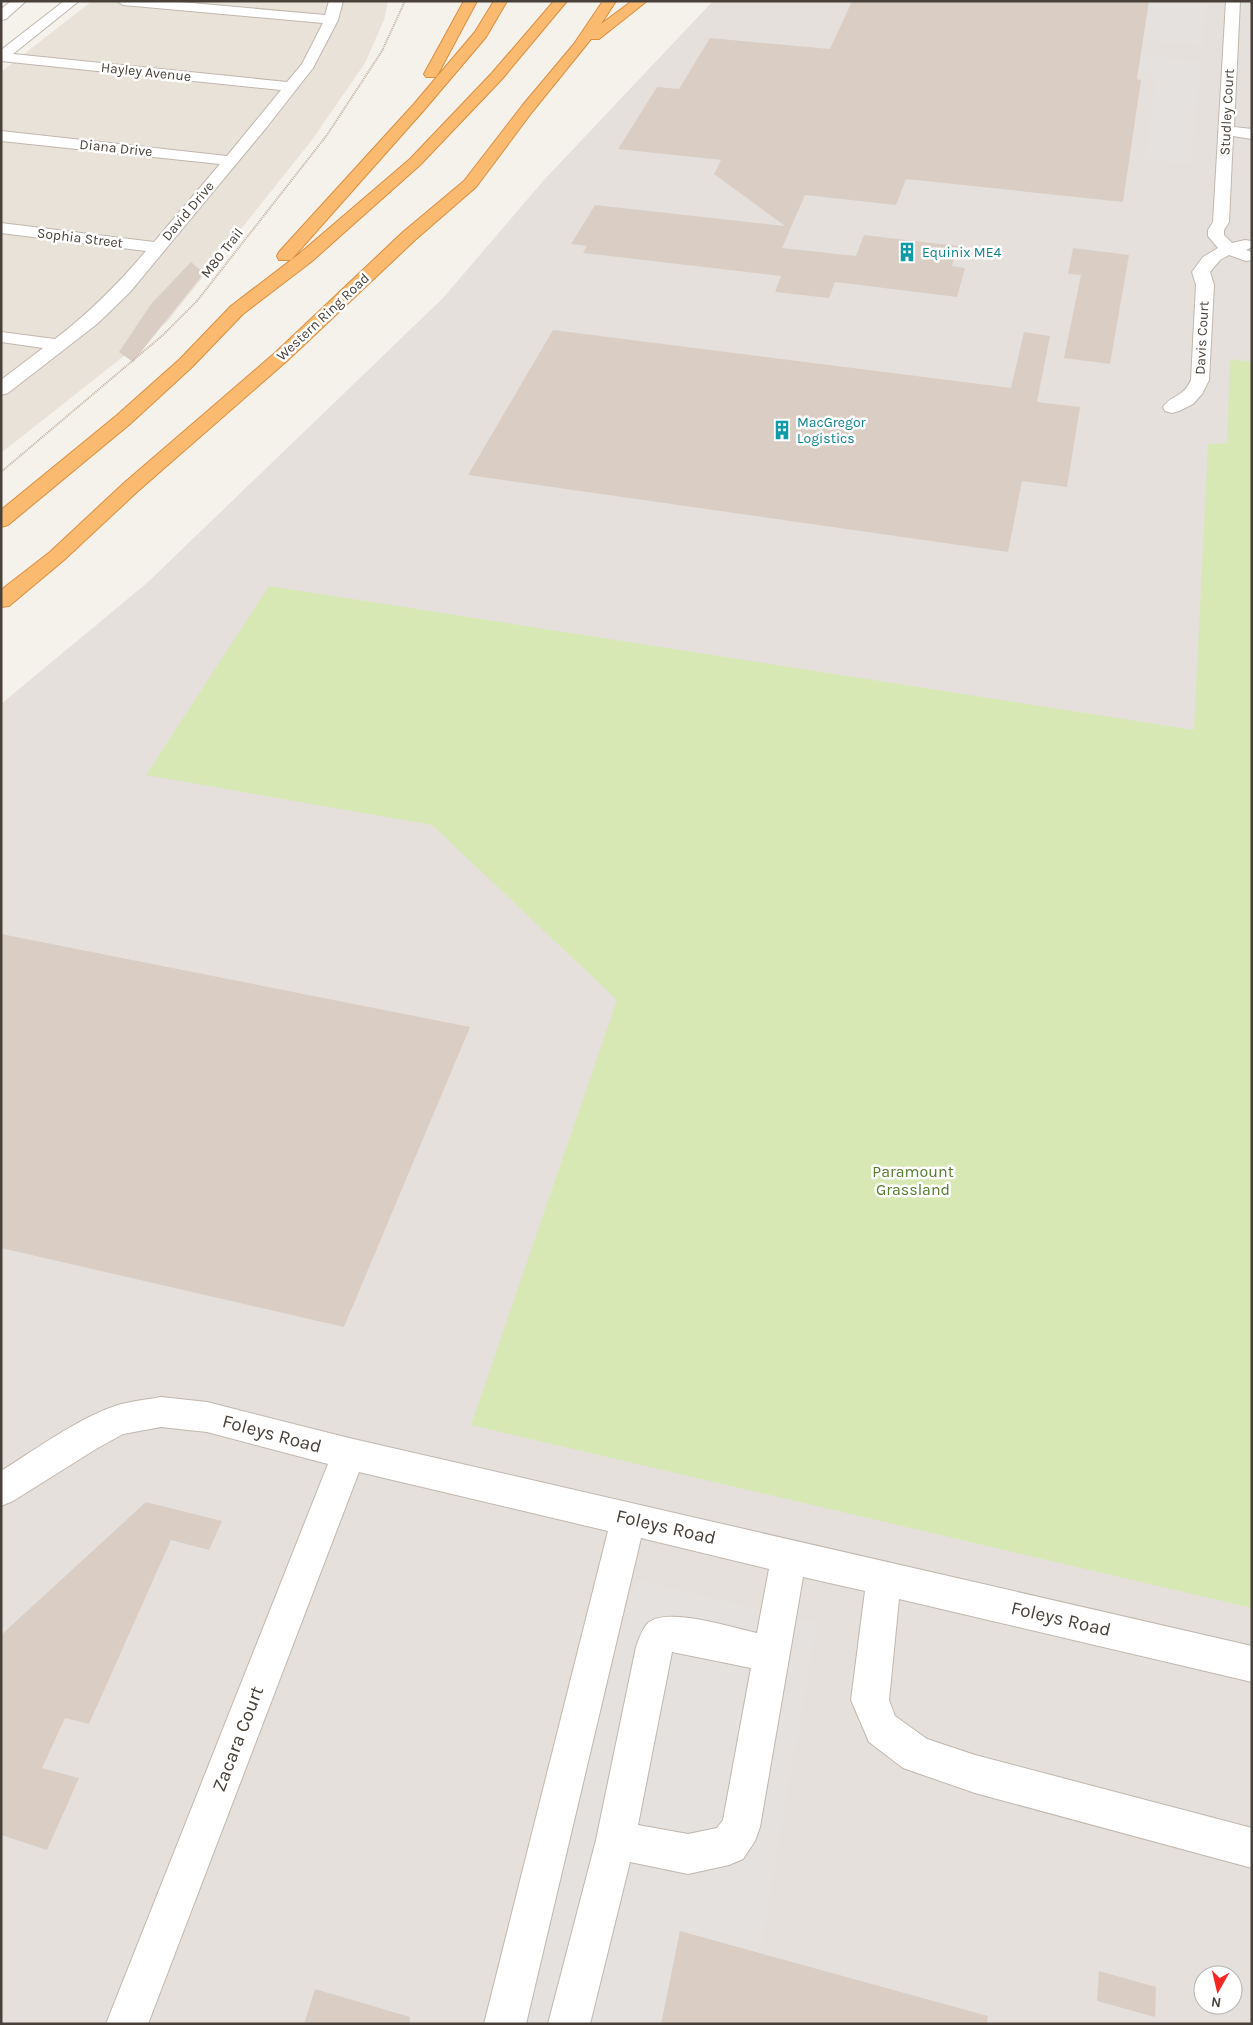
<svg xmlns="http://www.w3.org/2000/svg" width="1253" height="2025" viewBox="0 0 1253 2025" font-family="Karla,sans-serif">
<rect width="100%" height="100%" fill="#f5f1eb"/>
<path fill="#e9e2d9" d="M92 1H388L384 20 365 63 312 140 167 322 1 453V72Z"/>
<path fill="#e5e0dc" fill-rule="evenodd" d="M713 1H1252V2024H1V704L147 583 443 298 544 180ZM1203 1975H1233V2005H1203Z"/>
<path fill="#d7e8b5" d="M1230 359 1252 362V1608L471 1425 617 1000 432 825 146 775 269 586 1194 730 1208 444 1227 443Z"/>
<path fill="#e4e1df" d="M1149 1 1170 3V1H1207L1203 46 1143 40Z
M1133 54 1201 61 1191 164 1145 159 1156 75 1130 72Z
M637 1580 817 1623 756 1975 662 2024H517Z"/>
<path fill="#dacec4" d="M852 1H1149L1137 79 1141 80 1123 202 906 179 896 205 805 195 782 248 856 256 864 235 958 246 952 266 965 268 957 297 835 282 829 298 775 292 781 276 583 253 587 246 571 244 595 205 785 226 714 174 721 160 618 149 657 87 679 89 710 38 830 49Z
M1073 248 1129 255 1110 364 1064 358 1081 275 1068 274Z
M191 262 204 273 133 362 119 352 151 304Z
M553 330 1011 388 1024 332 1050 336 1037 402 1080 407 1067 487 1022 481 1008 552 468 475Z
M1 934 470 1027 344 1327 1 1248Z
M146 1502 222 1521 209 1550 171 1540 89 1724 65 1718 42 1768 79 1778 47 1850 1 1835V1635Z
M680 1931 988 2016 987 2024H661Z
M1099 1971 1156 1987 1155 2017 1097 2001Z
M315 1989 410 2017V2024H304Z"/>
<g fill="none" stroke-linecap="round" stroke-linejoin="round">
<defs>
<path id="minor" d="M11 1H26L6 19 1 20V9Z
M64 1H79L13 54 287 82 302 64 323 23 123 5 117 1H169L325 15 329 1H343L338 20 313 68 266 128 130 292 97 324 8 393 1 395V380L43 348 1 342V332L55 339C89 313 118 284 146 251L1 233V223L154 242 220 164 1 141V131L227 156 281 90 1 61V50Z
M1226 1H1240L1234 127 1252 129V139L1233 136 1229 222 1224 230V235L1232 243 1245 240 1251 241 1252 247 1246 250 1252 252V260L1246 261 1229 255 1220 260 1210 272 1214 285 1209 380 1202 394 1193 404 1179 411 1172 413 1165 411 1163 407C1171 395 1183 398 1191 380L1196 285 1192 272 1203 257 1218 248 1208 236V230L1213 222Z
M161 1397 207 1402 349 1438 1252 1646V1682L899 1599 889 1700 895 1716 927 1739 975 1755 1252 1828V1868L975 1793 903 1768 869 1742 851 1700 865 1591 803 1577 760 1827 755 1841 743 1859 729 1865 688 1874 630 1862 590 2024H548L596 1840 636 1647C639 1639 642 1629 648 1623 666 1606 734 1628 757 1633L769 1569 641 1538 526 2024H484L608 1531 359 1472 148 2024H106L328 1464 207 1432 161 1427 123 1434 96 1449 13 1501 1 1506V1471C38 1448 75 1420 115 1406 130 1401 146 1400 161 1397ZM672 1652 751 1668 723 1820 717 1828 688 1834 638 1825Z"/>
<path id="highway" d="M464 1H477L438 74 436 77H426L424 74Z
M494 1H507L486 37 424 110 291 260H279L277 256 279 252 414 104 475 32Z
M554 1H567L502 79 420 165 311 262 243 314 192 367 130 424 8 525 1 527V510L116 416 180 359 231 306 299 254 410 159 492 73Z
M603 1H616L601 24 632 1H647L599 39H591L532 112 476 187 415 240 288 360 138 491 64 560 9 606 1 607V590L50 552 124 483 276 352 403 232 464 181 522 106 574 44Z"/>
</defs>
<use href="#minor" stroke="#c1b7ae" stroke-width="2"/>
<use href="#highway" stroke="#da8e40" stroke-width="2"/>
<path stroke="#c2b19f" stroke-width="2" stroke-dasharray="1 1" stroke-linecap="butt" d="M1 472 163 335 197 301 327 135 382 51 405 1"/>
<use href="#minor" fill="#fff" fill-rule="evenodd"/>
<use href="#highway" fill="#fabb71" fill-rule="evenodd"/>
</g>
<defs>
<symbol id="building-bare" viewBox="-9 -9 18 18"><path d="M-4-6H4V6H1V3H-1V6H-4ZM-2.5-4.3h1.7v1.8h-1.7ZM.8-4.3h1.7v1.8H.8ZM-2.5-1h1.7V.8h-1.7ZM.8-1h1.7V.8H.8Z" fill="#0f9aa8" stroke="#fff" stroke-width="2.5" paint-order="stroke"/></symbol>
</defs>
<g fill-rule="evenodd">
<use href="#building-bare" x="893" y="238" width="28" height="28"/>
<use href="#building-bare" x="768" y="416" width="28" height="28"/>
</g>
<g text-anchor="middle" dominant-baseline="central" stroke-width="5" stroke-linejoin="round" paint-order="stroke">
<g font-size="14" fill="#494139" stroke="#fff">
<text transform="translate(146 72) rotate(6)">Hayley Avenue</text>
<text transform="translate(1227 112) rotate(-87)">Studley Court</text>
<text transform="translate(116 148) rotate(6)">Diana Drive</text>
<text transform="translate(188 211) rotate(-50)">David Drive</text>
<text transform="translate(80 238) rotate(7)">Sophia Street</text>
<text transform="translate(222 253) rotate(-52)">M80 Trail</text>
<text transform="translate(323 317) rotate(-43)">Western Ring Road</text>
<text transform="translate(1202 338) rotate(-87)">Davis Court</text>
</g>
<g font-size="14" fill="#0d838f" stroke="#fff" text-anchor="start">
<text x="922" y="252">Equinix ME4</text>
<text x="797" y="422">MacGregor<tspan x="797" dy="16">Logistics</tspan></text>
</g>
<g font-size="16" fill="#547b2c" stroke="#fff">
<text x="913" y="1171">Paramount<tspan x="913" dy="18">Grassland</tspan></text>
</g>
<g font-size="19" fill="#494139" stroke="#fff">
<text transform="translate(272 1434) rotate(15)">Foleys Road</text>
<text transform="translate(666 1527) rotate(13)">Foleys Road</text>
<text transform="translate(1061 1619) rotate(13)">Foleys Road</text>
<text transform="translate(238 1739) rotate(-69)">Zacara Court</text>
</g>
</g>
<rect width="1253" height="2025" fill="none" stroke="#494139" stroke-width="5"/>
<g transform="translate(1218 1990) rotate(188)"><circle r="24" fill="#ffffff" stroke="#b6b3b0"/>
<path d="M0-4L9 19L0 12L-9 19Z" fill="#f52823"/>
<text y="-8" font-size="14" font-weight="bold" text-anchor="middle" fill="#494139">N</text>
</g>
</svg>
